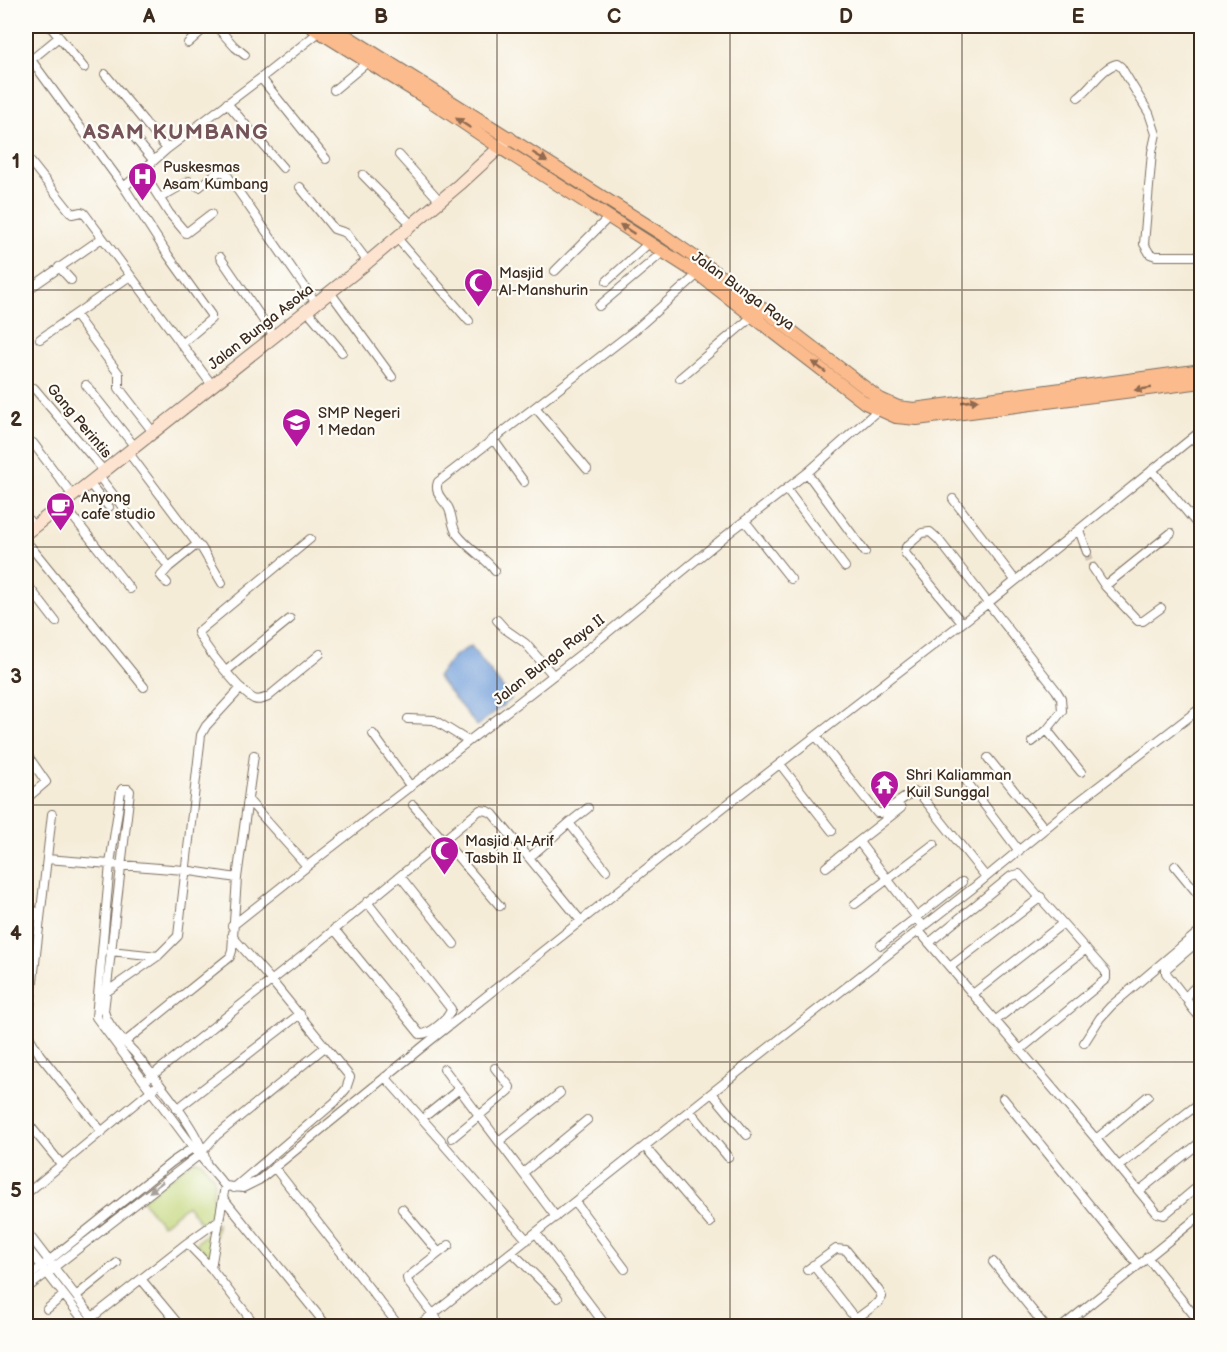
<svg xmlns="http://www.w3.org/2000/svg" width="1227" height="1352" viewBox="0 0 1227 1352" font-family="'Balsamiq Sans',sans-serif">
<rect width="100%" height="100%" fill="#fdfcf7"/>
<filter id="ink" filterUnits="userSpaceOnUse"><feTurbulence type="fractalNoise" baseFrequency=".0167" numOctaves="2"/><feDisplacementMap in="SourceGraphic" scale="12" xChannelSelector="R" yChannelSelector="G"/><feConvolveMatrix kernelMatrix="1 2 1 2 8 2 1 2 1" color-interpolation-filters="sRGB"/></filter>
<filter id="wash" filterUnits="userSpaceOnUse"><feTurbulence type="fractalNoise" baseFrequency=".008" numOctaves="4" result="noise"/><feDisplacementMap in="SourceGraphic" scale="24" xChannelSelector="R" yChannelSelector="G"/><feGaussianBlur stdDeviation="1.35" result="paint"/><feColorMatrix in="noise" values="0 0 0 0 0 0 0 0 0 0 0 0 0 0 0 0 0 1.4 0 .05"/><feComposite in="paint" operator="in"/></filter>
<g filter="url(#wash)">
<rect width="100%" height="100%" fill="#f5ecd8"/>
<path fill="#c1d679" stroke="#7e804c" stroke-width="1.5" d="M193 1160 201 1161 214 1178 212 1215 201 1223 187 1205 162 1225 142 1200Z
M217 1224 211 1260 196 1243Z"/>
<path fill="#729fda" stroke="#56647c" stroke-width="1.5" d="M471 646 511 699 477 726 437 677 454 656Z"/>
</g>
<g filter="url(#ink)">
<g fill="none" stroke-linecap="round" stroke-linejoin="round">
<path stroke="#d0c5b3" stroke-width="8" stroke-dasharray="8 4" stroke-linecap="butt" d="M1087 552 1093 568"/>
<defs>
<path id="street" d="M50 26 84 68
M92 26 97 29 107 26
M216 26 235 47 245 55
M188 43 207 26
M26 53 124 187 168 255 211 315V319L181 344
M31 60 59 37
M105 74 167 149
M261 78 326 159
M334 90 369 61
M1078 97C1091 88 1102 67 1117 64L1121 67 1149 113 1156 134 1152 152 1144 244 1150 254 1156 256H1201L1202 261
M227 103 283 168
M134 137 153 160
M399 155 440 201
M26 156 72 214 81 212 84 213 212 385
M142 171 169 213 186 233 211 214
M363 175 412 225
M124 187 167 149 261 78 323 29
M300 187 334 229 346 233 368 262
M160 198 189 181 199 187 218 172H225L316 303
M397 238 469 321
M220 257 274 336
M59 267 71 280
M555 271 609 217
M607 281 649 243
M26 291 102 238
M330 292 392 377
M599 306 663 252
M307 310 342 352
M75 315 119 374V388L122 392 153 432
M40 339 130 276
M680 378 753 316
M86 385 135 447
M34 388 104 471
M535 407 587 469
M493 439 524 482
M33 443 73 496
M128 452 198 545
M1152 470 1202 530
M807 473 865 552
M98 475 169 567 195 546 201 547 222 583
M89 483 109 507
M786 489 845 567
M953 499 1015 580
M63 504 130 589
M26 516 33 527
M745 521 791 579
M1079 530 1087 552
M310 539 198 632C203 645 241 693 254 699 259 701 263 699 268 697L320 654
M26 541 144 687
M1093 568 1105 586 1138 621H1143L1161 608
M495 571C485 557 468 549 457 534 451 525 453 516 448 507 442 499 434 492 438 482L635 330 698 274
M26 583 56 622
M167 583 161 576 169 567
M1105 586 1171 533
M497 620 505 629 525 643 553 675
M962 623 905 553 906 547 922 533 930 532 938 539 1056 690 1061 698 1062 711 1047 730 1032 742
M226 671 290 619
M408 719 434 720 468 741
M1047 730 1081 772
M373 734 411 787
M816 736 877 813H882L913 792 919 793 986 877
M26 753 46 782 26 799
M988 758 1045 829
M780 764 832 831
M967 782 1019 851
M249 801 307 866
M413 805 500 906
M52 814 27 1033 40 1055 102 1132
M569 823 588 808
M859 842 924 927
M530 857 569 823 606 870
M47 859 184 870 237 878
M1175 866 1202 899
M826 867 901 808
M400 876 454 944
M26 901 36 914
M855 904 934 844
M26 922 41 910
M232 926 319 857 590 647 734 529 807 473 878 410
M334 929 420 1034C429 1035 449 1019 451 1009L367 902
M919 931 1096 1139 1157 1213 1164 1215 1202 1183
M232 936 271 980 350 1077 346 1089 335 1102 234 1188
M929 943 1011 876 1019 874 1106 972V979L1020 1050
M881 945 962 882
M110 951 158 956
M950 967 1041 897
M1202 982C1179 999 1186 1000 1202 1020
M105 993 158 956 178 936 201 735 206 726 241 688
M973 994 1062 924
M1187 1000 1166 973V969L1202 938
M995 1021 1086 949
M125 1042 230 957 232 951 237 878 254 755
M1084 1043 1100 1018 1111 1006 1202 929
M444 1069 556 1217
M385 1077 441 1140
M149 1078 305 954 480 810 488 811 493 814 581 921
M712 1093 747 1135
M1003 1098 1138 1265
M177 1109 300 1014
M690 1111 728 1157
M428 1114 458 1090
M26 1121 62 1165
M452 1138 509 1091 510 1087 495 1068
M1096 1139 1148 1096
M499 1141 560 1093
M444 1145 527 1240
M645 1147 710 1223
M206 1162C201 1132 154 1077 134 1052 123 1040 108 1027 104 1011L130 791 128 789H122L121 791 110 864 96 1017 199 1155 225 1186 243 1188 259 1180 426 1044 725 806 988 603 1202 430
M1119 1166 1202 1101
M274 1167 399 1326
M523 1173 587 1120
M225 1186 211 1268 256 1326
M1139 1191 1202 1141
M26 1194 154 1088
M224 1199 327 1326
M575 1202 625 1269
M402 1209 439 1253
M26 1231 99 1326
M536 1233 606 1326
M26 1246 88 1326
M512 1252 558 1298
M1147 1257 1202 1325
M993 1262 1045 1326
M813 1265 861 1326
M211 1268 187 1243 219 1220
M807 1270 836 1249 846 1250 879 1291 882 1297 879 1302 856 1319
M26 1279 172 1162 197 1145
M141 1279 180 1326
M26 1289 199 1155 216 1136 325 1047
M76 1296 117 1263
M47 1309 64 1295
M85 1323 187 1243
M418 1326 767 1049 973 888 1069 809 1202 707
M442 1326 408 1282 407 1278 449 1245
M1063 1326 1202 1214"/>
<path id="secondary" d="M26 533 368 262 460 184 510 138"/>
<path id="primary" d="M310 26 429 100 499 147 698 274 865 403 896 417 917 419 1202 382
M331 26 663 235 706 265 880 399 898 407 914 409 1202 370"/>
</defs>
<use href="#street" stroke="#7c6e5f" stroke-width="10"/>
<use href="#secondary" stroke="#7c6e5f" stroke-width="14"/>
<use href="#primary" stroke="#7c6e5f" stroke-width="14"/>
<use href="#street" stroke="#fff" stroke-width="8"/>
<use href="#secondary" stroke="#fde4d1" stroke-width="12"/>
<use href="#primary" stroke="#fbbb8c" stroke-width="12"/>
</g>
<defs><path id="oneway-solid" d="M-6-.8H1V-3.2L6.5 0L1 3.2V.8H-6Z" transform="scale(1.5)"/></defs>
<g fill="#916b50">
<use href="#oneway-solid" transform="translate(463 123) rotate(-146)"/>
<use href="#oneway-solid" transform="translate(540 157) rotate(32)"/>
<use href="#oneway-solid" transform="translate(627 229) rotate(-147)"/>
<use href="#oneway-solid" transform="translate(819 367) rotate(-142)"/>
<use href="#oneway-solid" transform="translate(1143 389) rotate(172)"/>
<use href="#oneway-solid" transform="translate(970 401) rotate(-8)"/>
</g>
<use fill="#a79f9a" href="#oneway-solid" transform="translate(156 1187) rotate(142)"/>
</g>
<path fill="none" stroke="#3b2a1e" stroke-width="1.5" stroke-opacity="0.55" d="M265 26V1326M497 26V1326M730 26V1326M962 26V1326M26 290H1202M26 547H1202M26 805H1202M26 1062H1202"/>
<defs>
<symbol id="hospital-pin" viewBox="-11 -11 22 30"><path d="M0 17L-7.5 6A9.5 9.5 0 1 1 7.5 6Z" fill="#b5179e" stroke="#fdfcf7"/><path d="M-5-5h3v3.5h4V-5h3V5h-3V1.5h-4V5h-3Z" fill="#fff"/></symbol>
<symbol id="mosque-pin" viewBox="-11 -11 22 30"><path d="M0 17L-7.5 6A9.5 9.5 0 1 1 7.5 6Z" fill="#b5179e" stroke="#fdfcf7"/><path d="M3.5-4.9A6 6 0 1 0 3.5 4.9A5 5 0 1 1 3.5-4.9Z" fill="#fff"/></symbol>
<symbol id="school-pin" viewBox="-11 -11 22 30"><path d="M0 17L-7.5 6A9.5 9.5 0 1 1 7.5 6Z" fill="#b5179e" stroke="#fdfcf7"/><path d="M0-5L7-2L0 1L-7-2ZM-4 1L0 2.5L4 1V4Q0 6-4 4Z" fill="#fff"/></symbol>
<symbol id="cafe-pin" viewBox="-11 -11 22 30"><path d="M0 17L-7.5 6A9.5 9.5 0 1 1 7.5 6Z" fill="#b5179e" stroke="#fdfcf7"/><path d="M-5.5-4.5H6V0H3Q3 3.5 0 3.5H-2.5Q-5.5 3.5-5.5 0ZM3-3.2v2h1.7v-2ZM-6 4.5H4V6H-6Z" fill="#fff"/></symbol>
<symbol id="temple-pin" viewBox="-11 -11 22 30"><path d="M0 17L-7.5 6A9.5 9.5 0 1 1 7.5 6Z" fill="#b5179e" stroke="#fdfcf7"/><path d="M0-6L5-2H3V0L6.5 2.5H4V6H1.5V3h-3V6H-4V2.5H-6.5L-3 0V-2H-5Z" fill="#fff"/></symbol>
</defs>
<g fill-rule="evenodd">
<use href="#hospital-pin" x="126" y="160" width="33" height="45"/>
<use href="#mosque-pin" x="462" y="266" width="33" height="45"/>
<use href="#school-pin" x="280" y="406" width="33" height="45"/>
<use href="#cafe-pin" x="44" y="490" width="33" height="45"/>
<use href="#temple-pin" x="868" y="768" width="33" height="45"/>
<use href="#mosque-pin" x="428" y="834" width="33" height="45"/>
</g>
<g text-anchor="middle" dominant-baseline="central" stroke-width="4.5" stroke-linejoin="round" paint-order="stroke">
<g font-size="15" fill="#3b2a1e" stroke="#fdfcf7" text-anchor="start">
<text x="163" y="167">Puskesmas<tspan x="163" dy="17">Asam Kumbang</tspan></text>
<text x="499" y="273">Masjid<tspan x="499" dy="17">Al-Manshurin</tspan></text>
<text x="318" y="413">SMP Negeri<tspan x="318" dy="17">1 Medan</tspan></text>
<text x="81" y="497">Anyong<tspan x="81" dy="17">cafe studio</tspan></text>
<text x="906" y="775">Shri Kaliamman<tspan x="906" dy="17">Kuil Sunggal</tspan></text>
<text x="465" y="841">Masjid Al-Arif<tspan x="465" dy="17">Tasbih II</tspan></text>
</g>
<g font-size="15" fill="#3b2a1e" stroke="#fdfcf7">
<text transform="translate(743 291) rotate(36)">Jalan Bunga Raya</text>
<text transform="translate(261 327) rotate(-38)">Jalan Bunga Asoka</text>
<text transform="translate(79 421) rotate(50)">Gang Perintis</text>
<text transform="translate(549 660) rotate(-38)">Jalan Bunga Raya II</text>
</g>
<g font-size="21" font-weight="bold" letter-spacing="1.5" fill="#755459" stroke="#fdfcf7">
<text x="176" y="132">ASAM KUMBANG</text>
</g>
</g>
<rect width="1227" height="1352" fill="none" stroke="#fdfcf7" stroke-width="66"/>
<rect x="33" y="33" width="1161" height="1286" fill="none" stroke="#3b2a1e" stroke-width="2"/>
<g font-size="20" text-anchor="middle" font-weight="bold" fill="#3b2a1e">
<text x="149" y="23">A</text>
<text x="381" y="23">B</text>
<text x="614" y="23">C</text>
<text x="846" y="23">D</text>
<text x="1078" y="23">E</text>
<text x="16" y="168">1</text>
<text x="16" y="426">2</text>
<text x="16" y="683">3</text>
<text x="16" y="940">4</text>
<text x="16" y="1197">5</text>
</g>
</svg>
